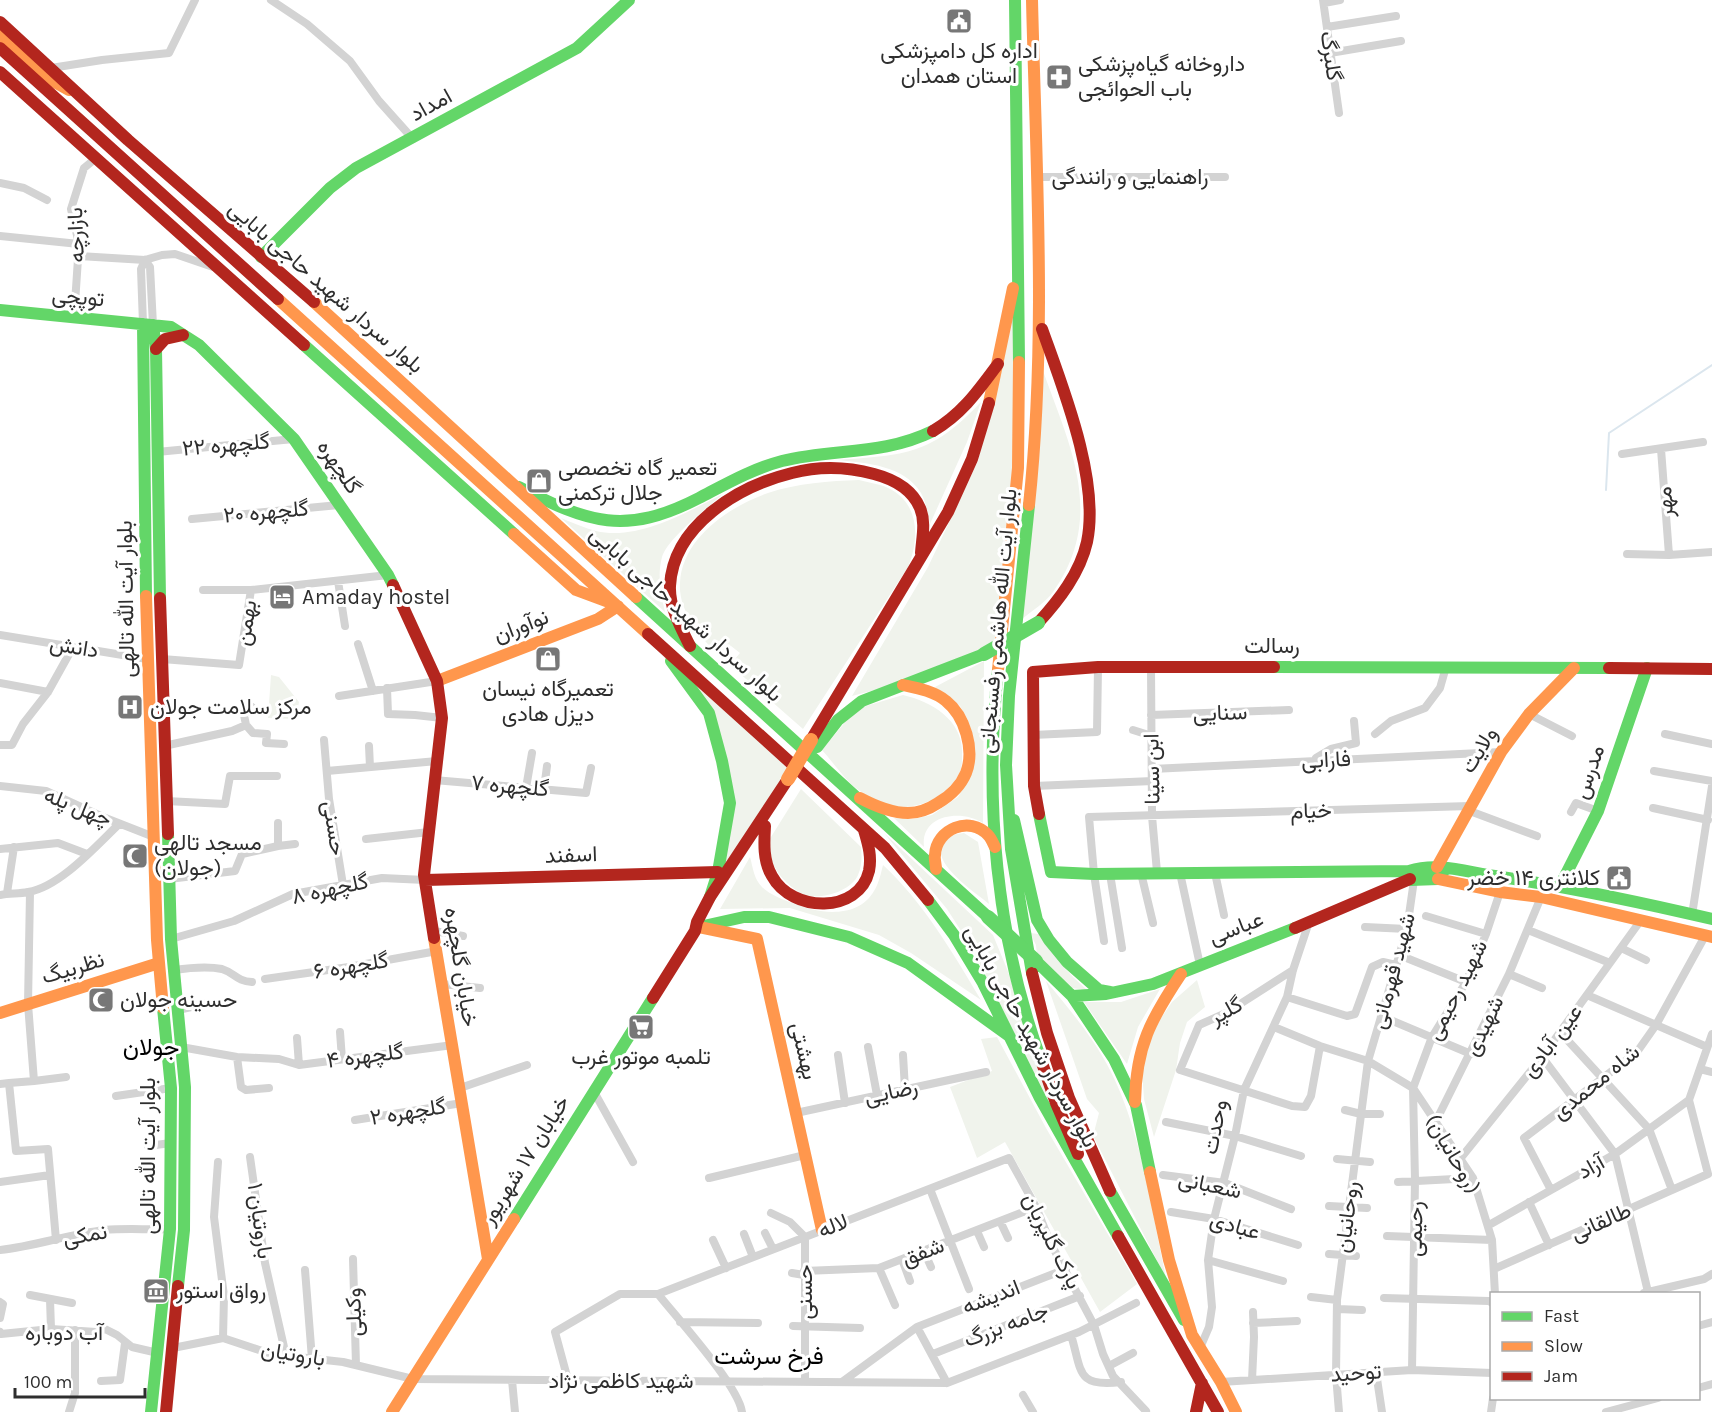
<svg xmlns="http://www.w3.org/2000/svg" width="1712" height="1412" viewBox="0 0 1712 1412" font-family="Karla,Vazirmatn,sans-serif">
<rect width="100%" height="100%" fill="#fff"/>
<path fill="#f0f3ec" d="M1015 289 1016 468 999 643 902 683 852 696 928 567 978 461Z
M1042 368C1069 445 1107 515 1053 592 1046 602 1032 611 1022 619Z
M981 402 967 442 930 524C928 514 926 502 921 493 904 465 866 463 837 460 906 455 931 455 981 402Z
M859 480C870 483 882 484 892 490 920 506 919 541 908 567L803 729 730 665 740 653 731 646 720 657C701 638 678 611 680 583 682 538 730 506 768 493 798 483 829 481 859 480Z
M723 494C707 508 668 538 662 557 657 576 661 594 665 612L561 518C573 523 585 528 596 531 638 541 687 512 723 494Z
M645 632 794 767 721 884 731 809 715 724Z
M984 661 983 823C962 809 920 814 924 847L894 818 913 819 932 815 958 797 967 782 973 736 968 720 960 706 935 687Z
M271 675 279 677 299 702 296 719 268 718Z
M903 695C933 702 964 721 962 755 962 759 962 765 961 769 958 779 949 788 941 794 914 813 887 810 860 791 847 783 833 762 822 750L856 709Z
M801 789 861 847C862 856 862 866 858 875 851 891 822 900 805 895 798 892 791 887 786 882 775 872 771 859 766 845Z
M884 833 993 935 1007 969 1062 1133 972 948 947 909Z
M964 833 978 842 989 904C976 893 930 863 943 844 949 836 954 834 964 833Z
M750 857C753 868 754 879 762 887 770 895 784 900 795 904 819 914 858 919 874 891 879 883 881 873 883 865 923 902 953 953 981 1000L911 953 879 935 790 908 720 909Z
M1030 933 1039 934C1052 956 1068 973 1087 990L1071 988 1037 955 1036 945Z
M1197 980 1205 1007 1187 1022 1180 1043 1176 1070 1154 1137 1144 1099 1142 1070 1151 1033 1172 1002Z
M1046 981C1070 1010 1093 1037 1110 1070 1141 1130 1152 1212 1166 1278L1093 1136 1099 1113 1087 1099Z
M1160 989 1138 1027 1127 1064 1084 1002H1121Z
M997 1037 1046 1128 1137 1284 1100 1312 1005 1142 977 1158 950 1087 992 1071 981 1039Z"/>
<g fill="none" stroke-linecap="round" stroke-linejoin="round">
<path stroke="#dbe6ee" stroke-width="2" d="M1606 490 1609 433 1712 365"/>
<path stroke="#d3d3d3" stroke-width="8" d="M271 0 307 24 350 61 379 101 413 139
M1323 0 1339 113
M1324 3 1340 0
M1327 27 1396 16
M1330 53 1401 41
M51 68 102 60 169 53 195 0
M1036 177H1225
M0 183 24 188 47 200
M0 236 79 244
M79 256 145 260 162 255 175 254 213 267
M145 260 150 267 153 325
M74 318 79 244 71 209 84 168 95 159
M143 324 141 269 145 260
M1661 449 1669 555
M157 452 294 439
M1622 454 1703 442
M192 519 339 505
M1627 554 1669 555 1712 552
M338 581 345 626
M203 590H251L388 575
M0 635 147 659
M358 644 373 691
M162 659 239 665 251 590
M1151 666 1152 816 1157 872
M0 683 48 692
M387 688 388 714 415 715 442 718
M339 696 437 681
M1529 714 1572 736
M1151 715 1289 710
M246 725 253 733 267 734 266 743 284 744
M1133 730 1152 736
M1375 734 1391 721 1425 708 1440 688 1446 667
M1665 734 1712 744
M1033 735 1097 732 1098 667
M324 740 329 799 343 885
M0 745H12L23 724 48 692 73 647
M164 746 232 731 246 725 244 715 252 707
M369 746 370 767
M1316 758 1331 749 1356 743 1354 721
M1152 769 1501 752
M327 771 437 761
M1654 771 1712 781
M434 780 586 793 591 768
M0 786 46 791 103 817 154 837
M1034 786 1153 781
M526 788 532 753
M544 789 547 766
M166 801 225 804 230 776H277
M1653 808 1708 820
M1467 810 1537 836
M1571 812 1576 803 1598 811
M366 839 429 832
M278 846 295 844
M0 849 58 843 87 854
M1141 873 1153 923
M1180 873 1200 965
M1215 873 1224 915
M1110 874 1122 948
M169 879 235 871 242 854 278 846V823
M30 892 28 1004 34 1081 9 1083 16 1151 48 1149 56 1240
M7 893 14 847
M0 895C10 893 19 894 28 892 60 887 97 845 119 824
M1692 915 1712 786
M1426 916 1486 934
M1365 927 1407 929
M1528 930 1610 963
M434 931 463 936
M171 939 234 921 293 894 382 878 425 880
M1104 941 1094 874 1089 817 1470 806
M1621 948 1646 960
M1399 955 1466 982
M174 970C188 968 207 966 222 969 235 973 236 981 252 982
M1293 970 1226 1013 1199 1025 1180 1070 1292 1106 1305 1107 1311 1096 1320 1046
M1509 974 1542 988
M265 979 349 967 437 951
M442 984 480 988
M1587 995 1707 1047
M1287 997 1347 1016 1355 1014 1372 967 1383 962 1396 965
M178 1010 209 1003
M1381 1016 1471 1054
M1274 1027 1320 1046 1368 1061 1413 1088 1473 1178 1492 1240 1495 1294
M340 1032 342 1059
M1560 1032 1649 1129 1672 1190
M297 1038 299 1065
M181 1047 237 1057 279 1059 299 1065 453 1045
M868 1047 877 1095
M838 1055 845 1103
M903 1055 905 1089
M237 1057 241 1087 246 1090 269 1088
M1542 1057 1615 1154 1648 1292
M1700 1069 1712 1072
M34 1081 66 1077
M0 1084 9 1083
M460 1088 527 1065
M593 1090 633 1162
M116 1096 171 1088
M1689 1100 1708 1174
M1689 1100 1712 1034
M1345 1110 1361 1114H1380
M796 1113 986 1072
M355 1120 462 1103
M1436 1121 1509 974 1541 897
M1166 1122 1235 1136 1301 1156
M148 1146 171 1143
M250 1157 265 1263 286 1356
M1337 1159 1370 1162
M1460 1159 1542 1057 1641 920
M218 1162 214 1217 224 1296 223 1338
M1163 1175 1225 1183 1291 1209
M709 1178 805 1155
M0 1182 50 1175
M1398 1182 1473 1178
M930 1189 969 1289
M1551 1190 1524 1138 1637 1052 1656 1025 1705 936
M1529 1202 1549 1245
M1329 1206 1367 1208
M1171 1212 1214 1219 1298 1245
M771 1213 790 1222 805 1237V1382
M1000 1221 1008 1238
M1489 1225 1615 1154 1689 1100
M977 1231 984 1247
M765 1233 773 1249
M744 1234 753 1257
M1387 1236 1492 1240
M713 1240 726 1268
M0 1250C36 1246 69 1234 105 1230 126 1228 149 1230 170 1229
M924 1251 931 1267
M1329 1254 1356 1256
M353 1259 356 1365
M902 1259 910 1281
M1208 1260 1283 1281
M879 1268 895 1305
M1494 1269 1708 1174
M305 1270 312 1359
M804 1271 879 1268 1036 1207
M792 1273 804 1275
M1644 1293 1704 1279 1712 1274
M658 1294C677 1318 738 1385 742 1412
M30 1295 72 1303
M1311 1297 1337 1300
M1384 1298 1489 1301 1492 1303
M50 1299 51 1329
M0 1302 3 1304 0 1318
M1338 1309 1362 1310
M680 1322 758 1323
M1253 1323 1297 1321
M793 1326 860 1328
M1698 1326 1712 1322
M917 1327 947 1383
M0 1332 1 1334 51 1329 96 1332 105 1329 117 1335 132 1347 158 1353
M1071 1335C1082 1371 1076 1388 1121 1382
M173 1348 223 1338 271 1354 343 1362 413 1379 947 1383 1079 1332 1136 1303
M1200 1348 1209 1327 1212 1307 1208 1260 1214 1219 1235 1136 1244 1090 1287 997 1293 970 1309 922
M933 1354 1080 1296
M1109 1366 1133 1353
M1412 1370 1415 1180 1413 1088 1432 1037 1466 982 1486 934 1500 892
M1376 1372 1382 1412
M512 1380 515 1412
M568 1380 555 1332 620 1294H658L1009 1158 1036 1207 1050 1242 1094 1325 1103 1354 1113 1376 1146 1411
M1252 1380 1254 1337 1253 1312
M101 1381 120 1380 125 1343
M842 1382 917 1327 1066 1269
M1221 1382 1412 1370 1492 1373
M1698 1388 1712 1384
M1023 1395 1033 1412
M69 1412 75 1393V1330
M1339 1412 1336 1375 1337 1300 1368 1061 1407 929 1414 880
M1491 1412 1493 1398
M1606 1412 1658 1398"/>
<path stroke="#63d668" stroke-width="12" d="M1015 0 1019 362
M261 257 330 188 356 168 577 48 629 0
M0 310 171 327 199 345 294 439 388 575 393 585
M143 324 146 596
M153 325 156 349 160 598
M304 345 514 534
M519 487C589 523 625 536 699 498 726 484 752 469 782 461 834 448 882 456 933 431
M1029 505 1009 696 1006 765 1011 849 1032 973
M636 597 988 917
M671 661 709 713 722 761 730 803 718 872 710 897
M1274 667 1609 668
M998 670C984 800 996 937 1041 1060
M817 747 838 720 862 701 984 654
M1039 814 1051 872 1094 874 1409 871
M1014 820 1037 920 1049 940 1067 962 1099 990 1110 992
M168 834 171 939 185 1087 184 1230 178 1286
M1443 868 1444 871 1438 879 1411 880 1408 875 1409 871C1438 862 1466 872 1495 876 1568 887 1640 902 1712 919
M1560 886 1598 811 1647 668
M928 900 954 935 983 983 1040 1098 1118 1236
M699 927 744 917H769L849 937 908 963 1009 1036
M1036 961 1072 996 1114 1059 1136 1105 1150 1172
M1072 996 1106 994 1153 984 1295 928
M1110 1191 1184 1320
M514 1219 653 998
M151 1412 170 1229 171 1088 163 1008"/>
<path stroke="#ff974d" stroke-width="12" d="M0 34 51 80 69 90
M278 299 648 634
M314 302 636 597
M989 403 1013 288
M1029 505C1047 337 1036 168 1032 0
M514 534 576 590 611 603
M146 596 157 940 163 1008
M998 670 1018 468 1019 362
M437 681 598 619 618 606
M860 798C875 806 891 813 908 813 919 813 929 809 938 803 950 796 961 785 966 773 975 750 965 716 946 701 934 691 917 688 903 685
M1437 867 1501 752 1529 714 1574 668
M936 869C936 864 934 859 935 855 936 829 970 815 988 835 991 838 993 843 995 847
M1438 879 1500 892 1541 897 1712 937
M699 927 757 939 822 1230
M434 938 488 1259
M0 1013 159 963
M1135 1102C1136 1046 1151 1019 1181 974
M1150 1172 1169 1260 1192 1335 1221 1382 1236 1412
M392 1412 514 1219"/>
<path stroke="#b3261e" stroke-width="12" d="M0 22 128 140 314 302
M0 48 278 299
M0 72 304 345
M156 349 165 339 183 335
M933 431C962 414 978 391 998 364
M393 585 437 681 442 718 424 875 434 938
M160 598 168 834
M1038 623C1059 600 1080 573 1087 542 1100 480 1063 388 1042 329
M648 634 885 848 928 900
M690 646C681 628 669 607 670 586 673 525 739 486 792 473 819 466 848 467 874 474 893 479 912 489 920 508 926 522 922 538 921 553
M1609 668 1712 669
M811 740 948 512 972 459 989 403
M1039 814 1034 786 1033 672 1098 667H1274
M765 826C764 843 763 861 772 876 792 913 859 914 869 871 872 856 868 844 864 830
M425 880 718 872
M1295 928 1410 879
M695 931 697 922 710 897 788 779
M1032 973 1047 1033 1069 1098 1110 1191
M653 998 695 931
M1041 1060 1056 1103 1078 1154
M1118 1236 1218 1412
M166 1412 178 1286
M1196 1412 1202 1383"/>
<path stroke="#63d668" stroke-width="14" d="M984 654 1038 623
M988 917 1036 961"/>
<path stroke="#ff974d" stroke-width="14" d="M788 779 811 740"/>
</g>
<defs>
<symbol id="civic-square" viewBox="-11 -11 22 22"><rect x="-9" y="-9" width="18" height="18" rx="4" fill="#777" stroke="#fff"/><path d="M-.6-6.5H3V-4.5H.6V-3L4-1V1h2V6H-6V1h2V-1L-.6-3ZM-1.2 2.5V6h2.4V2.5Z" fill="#fff"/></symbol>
<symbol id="pharmacy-square" viewBox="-11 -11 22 22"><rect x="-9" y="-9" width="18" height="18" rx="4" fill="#777" stroke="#fff"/><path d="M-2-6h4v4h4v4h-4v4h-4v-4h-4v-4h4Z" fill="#fff"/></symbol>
<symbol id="shop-square" viewBox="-11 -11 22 22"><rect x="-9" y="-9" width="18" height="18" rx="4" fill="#777" stroke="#fff"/><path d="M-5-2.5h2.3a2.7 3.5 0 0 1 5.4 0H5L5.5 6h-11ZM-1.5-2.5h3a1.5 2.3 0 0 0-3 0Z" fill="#fff"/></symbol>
<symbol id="hotel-square" viewBox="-11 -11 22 22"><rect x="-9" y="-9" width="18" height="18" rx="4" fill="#777" stroke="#fff"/><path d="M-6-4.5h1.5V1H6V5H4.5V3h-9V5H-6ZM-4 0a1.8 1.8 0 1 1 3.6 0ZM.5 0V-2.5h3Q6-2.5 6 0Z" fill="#fff"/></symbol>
<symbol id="hospital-square" viewBox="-11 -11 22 22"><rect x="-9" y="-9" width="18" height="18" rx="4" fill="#777" stroke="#fff"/><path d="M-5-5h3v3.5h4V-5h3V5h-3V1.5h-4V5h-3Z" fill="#fff"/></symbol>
<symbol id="mosque-square" viewBox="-11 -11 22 22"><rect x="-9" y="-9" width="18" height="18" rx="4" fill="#777" stroke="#fff"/><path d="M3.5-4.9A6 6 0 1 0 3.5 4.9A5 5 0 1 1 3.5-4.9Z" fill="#fff"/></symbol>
<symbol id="supermarket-square" viewBox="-11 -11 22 22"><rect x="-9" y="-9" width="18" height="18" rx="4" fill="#777" stroke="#fff"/><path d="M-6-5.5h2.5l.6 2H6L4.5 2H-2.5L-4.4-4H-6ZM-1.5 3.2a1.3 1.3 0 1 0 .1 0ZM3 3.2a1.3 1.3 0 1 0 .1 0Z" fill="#fff"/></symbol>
<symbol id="museum-square" viewBox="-11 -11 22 22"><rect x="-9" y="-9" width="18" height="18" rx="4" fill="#777" stroke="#fff"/><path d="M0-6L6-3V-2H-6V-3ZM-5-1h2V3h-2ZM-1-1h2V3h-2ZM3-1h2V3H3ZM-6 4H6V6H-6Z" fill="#fff"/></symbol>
</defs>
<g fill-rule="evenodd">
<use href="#civic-square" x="944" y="6" width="30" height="30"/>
<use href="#pharmacy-square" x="1044" y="62" width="30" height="30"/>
<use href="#shop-square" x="524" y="466" width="30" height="30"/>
<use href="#hotel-square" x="267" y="582" width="30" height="30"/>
<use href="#shop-square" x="533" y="644" width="30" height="30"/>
<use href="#hospital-square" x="115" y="692" width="30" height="30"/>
<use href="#mosque-square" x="120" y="841" width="30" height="30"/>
<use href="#civic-square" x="1604" y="863" width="30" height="30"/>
<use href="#mosque-square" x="86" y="985" width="30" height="30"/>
<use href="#supermarket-square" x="626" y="1012" width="30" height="30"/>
<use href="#museum-square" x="141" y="1276" width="30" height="30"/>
</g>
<g text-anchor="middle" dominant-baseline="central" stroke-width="6" stroke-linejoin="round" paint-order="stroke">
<g font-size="22" fill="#2e2e2e" stroke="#fff" text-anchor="start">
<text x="959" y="51" text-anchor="middle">اداره کل دامپزشکی<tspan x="959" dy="25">استان همدان</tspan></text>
<text x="1078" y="64">داروخانه گیاه‌پزشکی<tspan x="1078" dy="25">باب الحوائجی</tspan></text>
<text x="558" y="468">تعمیر گاه تخصصی<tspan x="558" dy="25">جلال ترکمنی</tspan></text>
<text x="302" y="597">Amaday hostel</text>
<text x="548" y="689" text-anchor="middle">تعمیرگاه نیسان<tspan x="548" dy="25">دیزل هادی</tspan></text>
<text x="150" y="707">مرکز سلامت جولان</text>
<text x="154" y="843">مسجد تالهی<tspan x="154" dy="25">(جولان)</tspan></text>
<text x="1600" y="878" text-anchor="end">کلانتری ۱۴ خضر</text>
<text x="120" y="1000">حسینه جولان</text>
<text x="641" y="1057" text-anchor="middle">تلمبه موتور غرب</text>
<text x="176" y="1291">رواق استور</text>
</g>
<g font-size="22" fill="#2e2e2e" stroke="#fff">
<text transform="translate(1331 56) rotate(82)">گلبرگ</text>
<text transform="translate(431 105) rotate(-29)">امداد</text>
<text x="1130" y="177">راهنمایی و رانندگی</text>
<text transform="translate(76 235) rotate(-92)">بازارچه</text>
<text transform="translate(326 287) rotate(41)">بلوار سردار شهید حاجی بابایی</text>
<text transform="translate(78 297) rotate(5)">توپچی</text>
<text transform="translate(226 445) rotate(-5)">گلچهره ۲۲</text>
<text transform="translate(339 467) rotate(56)">گلچهره</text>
<text transform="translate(1665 502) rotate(-94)">مهر</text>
<text transform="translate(266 512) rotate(-5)">گلچهره ۲۰</text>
<text transform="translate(126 599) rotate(-91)">بلوار آیت الله تالهی</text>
<text transform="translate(686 614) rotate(42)">بلوار سردار شهید حاجی بابایی</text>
<text transform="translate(998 621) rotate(-85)">بلوار آیت الله هاشمی رفسنجانی</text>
<text transform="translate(246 623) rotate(-81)">بهمن</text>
<text transform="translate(521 626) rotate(-21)">نوآوران</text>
<text x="1272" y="646">رسالت</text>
<text transform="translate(74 647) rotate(9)">دانش</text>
<text transform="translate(1220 713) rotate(-2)">سنایی</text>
<text transform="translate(1479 750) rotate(-58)">ولایت</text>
<text transform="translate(1326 760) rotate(-3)">فارابی</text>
<text transform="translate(1152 769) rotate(-91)">ابن سینا</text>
<text transform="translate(1589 772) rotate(-71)">مدرس</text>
<text transform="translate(510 786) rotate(5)">گلچهره ۷</text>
<text transform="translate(78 807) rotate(22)">چهل پله</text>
<text transform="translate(1311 811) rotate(-2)">خیام</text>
<text transform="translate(334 828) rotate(81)">حسنی</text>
<text transform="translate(571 855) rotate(-2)">اسفند</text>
<text transform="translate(330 889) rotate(-12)">گلچهره ۸</text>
<text transform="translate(1236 928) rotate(-21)">عباسی</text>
<text transform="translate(351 966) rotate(-9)">گلچهره ۶</text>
<text transform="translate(461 967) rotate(81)">خیابان گلچهره</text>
<text transform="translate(73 968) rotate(-17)">نظربیگ</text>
<text transform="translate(1393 971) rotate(-75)">شهید قهرمانی</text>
<text transform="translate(1457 990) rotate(-63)">شهید رحیمی</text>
<text transform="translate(1226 1011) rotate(-29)">گلپر</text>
<text transform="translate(1484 1026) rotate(-64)">شهیدی</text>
<text transform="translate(1031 1036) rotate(61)">بلوار سردار شهید حاجی بابایی</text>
<text transform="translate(1552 1041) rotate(-53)">عین آبادی</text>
<text transform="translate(804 1051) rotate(77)">بهشتی</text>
<text transform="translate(365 1056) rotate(-7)">گلچهره ۴</text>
<text transform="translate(1596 1082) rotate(-39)">شاه محمدی</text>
<text transform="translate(891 1092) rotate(-12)">رضایی</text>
<text transform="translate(408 1112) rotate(-9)">گلچهره ۲</text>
<text transform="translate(1215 1127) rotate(-79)">وحدت</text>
<text transform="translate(1453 1154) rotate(60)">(روحانیان)</text>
<text transform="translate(148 1156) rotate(-90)">بلوار آیت الله تالهی</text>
<text transform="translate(525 1160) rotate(-58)">خیابان ۱۷ شهریور</text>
<text transform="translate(1591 1167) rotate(-29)">آزاد</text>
<text transform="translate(1210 1185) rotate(12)">شعبانی</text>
<text transform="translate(1347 1217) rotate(-83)">روحانیان</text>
<text transform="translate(260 1221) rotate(82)">۱ باروتیان</text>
<text transform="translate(1601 1222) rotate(-24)">طالقانی</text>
<text transform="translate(833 1226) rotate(-21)">لاله</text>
<text transform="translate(1235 1226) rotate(16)">عبادی</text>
<text transform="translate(1415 1229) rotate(-89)">رحیمی</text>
<text transform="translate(85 1235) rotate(-10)">نمکی</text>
<text transform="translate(1052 1241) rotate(63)">پارک گلپریان</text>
<text transform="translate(923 1252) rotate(-21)">شفق</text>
<text transform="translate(805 1292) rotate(-90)">حسنی</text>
<text transform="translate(991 1297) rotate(-21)">اندیشه</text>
<text transform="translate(354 1312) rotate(-92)">وکیلی</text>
<text transform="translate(1006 1325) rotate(-21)">جامه بزرگ</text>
<text x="64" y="1333">آب دوباره</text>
<text transform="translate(293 1354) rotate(9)">باروتیان</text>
<text transform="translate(1356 1373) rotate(-4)">توحید</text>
<text x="621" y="1381">شهید کاظمی نژاد</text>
</g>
<g font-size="24" fill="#000" stroke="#fff">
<text x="151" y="1047">جولان</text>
<text x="769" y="1356">فرخ سرشت</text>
</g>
</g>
<rect x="1490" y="1292" width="210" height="108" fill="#ffffff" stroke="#ababab" stroke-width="1.5"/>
<rect x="1502" y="1312" width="30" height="9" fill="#63d668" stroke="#ababab" stroke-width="1.5"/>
<text x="1544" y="1322" font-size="18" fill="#2e2e2e">Fast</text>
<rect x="1502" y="1342" width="30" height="9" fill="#ff974d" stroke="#ababab" stroke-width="1.5"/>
<text x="1544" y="1352" font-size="18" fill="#2e2e2e">Slow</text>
<rect x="1502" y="1372" width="30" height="9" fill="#b3261e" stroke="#ababab" stroke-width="1.5"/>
<text x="1544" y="1382" font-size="18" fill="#2e2e2e">Jam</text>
<path d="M15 1388v9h130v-9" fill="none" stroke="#2e2e2e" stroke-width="3"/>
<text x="24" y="1388" font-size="18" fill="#2e2e2e" stroke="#ffffff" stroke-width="4.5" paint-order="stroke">100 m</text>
</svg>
